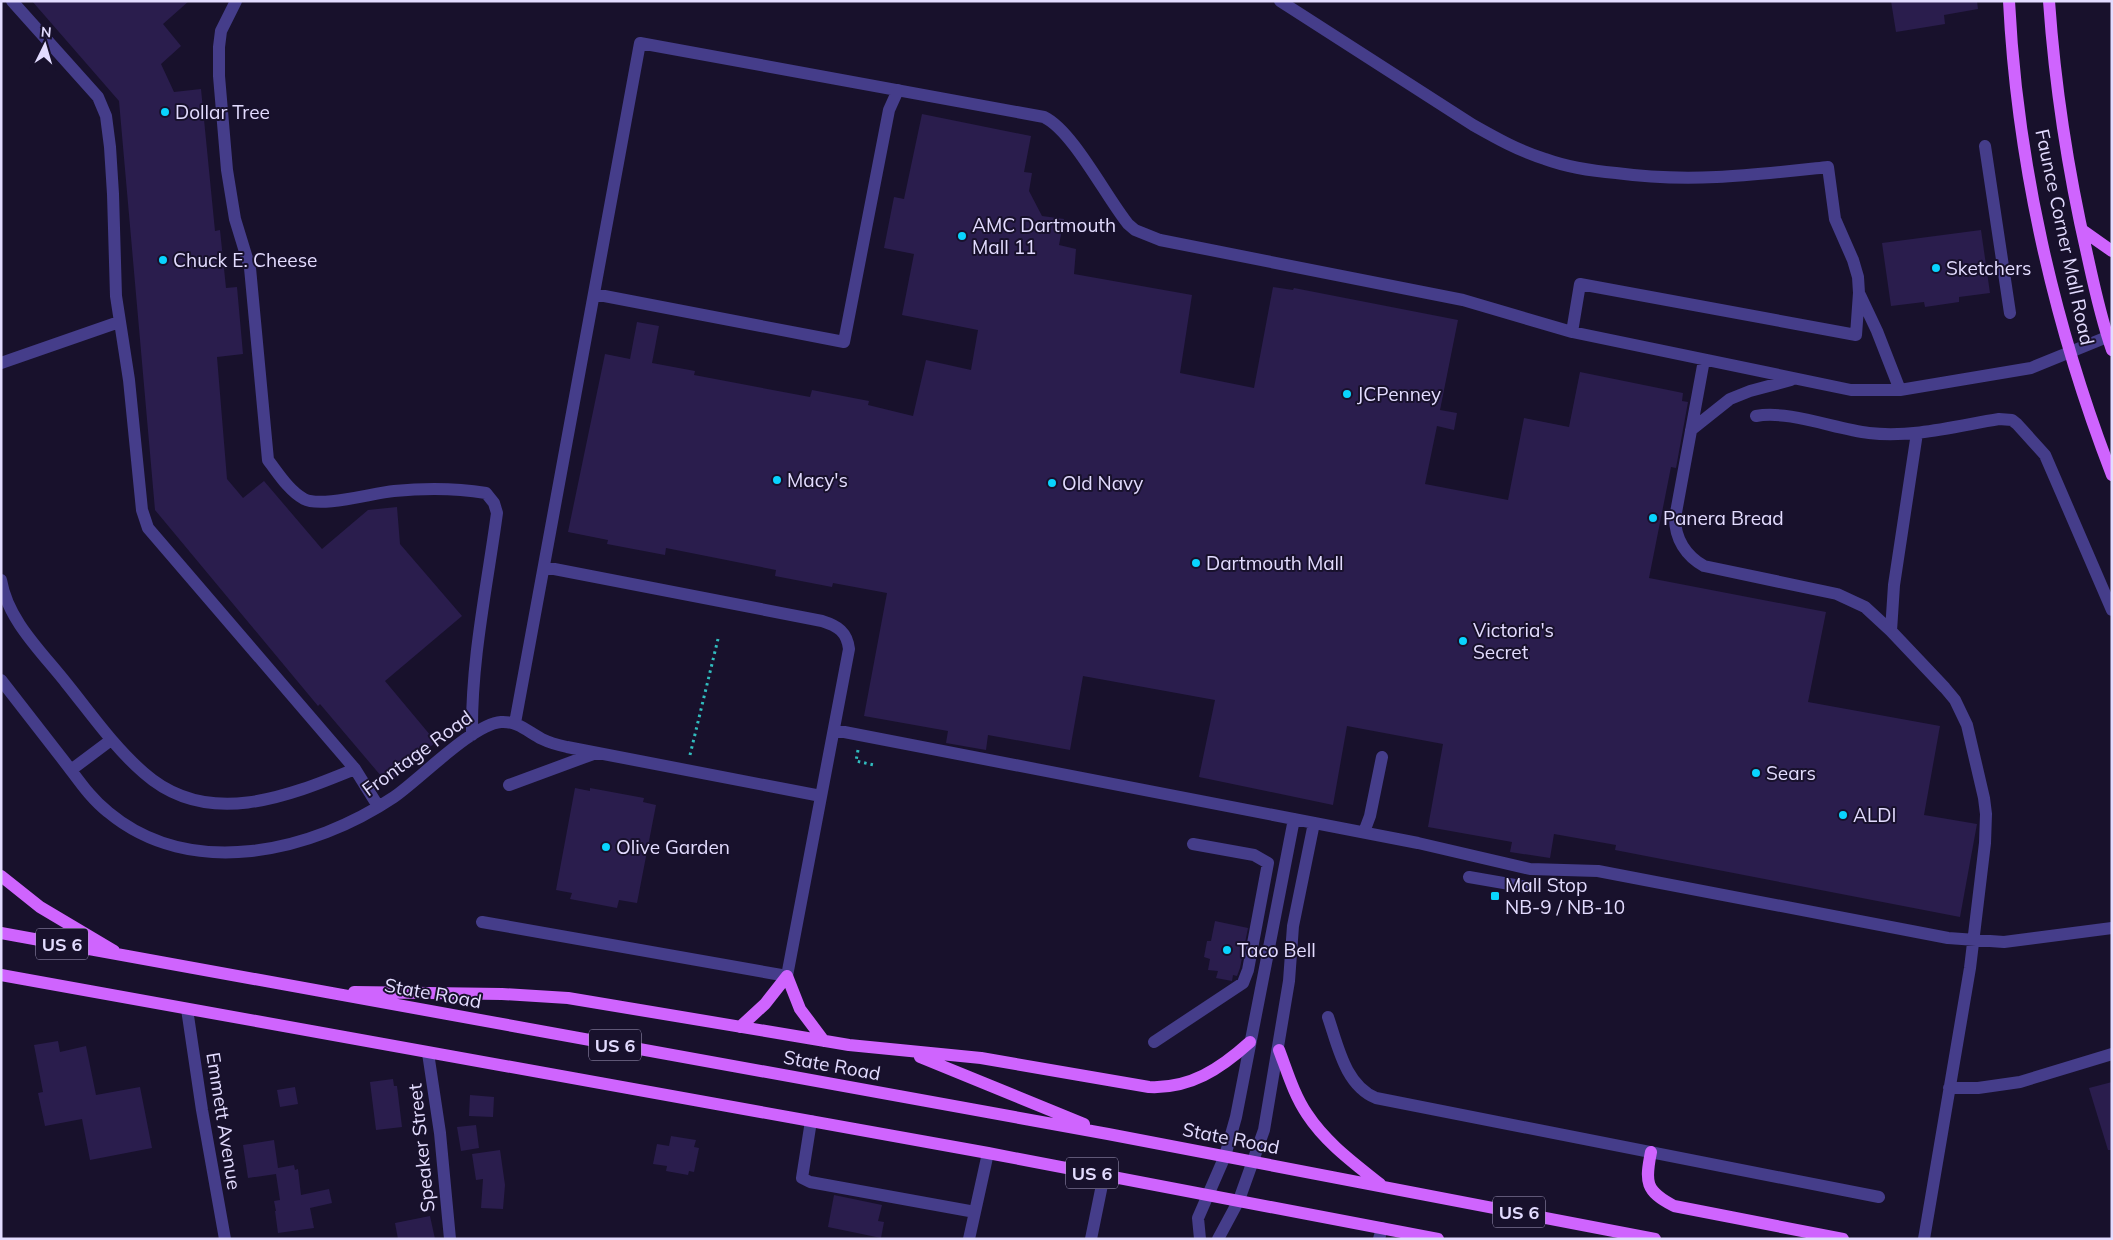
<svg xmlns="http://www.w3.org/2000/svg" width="2113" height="1240" viewBox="0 0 2113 1240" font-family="Mulish,sans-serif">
<rect width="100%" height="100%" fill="#18112c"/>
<path fill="#2a1d4d" d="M32 1H189L163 24 181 46 161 64 174 92 201 89 215 231 220 230 226 288 237 287 243 354 217 357 227 479 243 498 264 481 322 549 368 510 397 507 400 544 462 616 385 681 436 742 387 783 320 704 318 706 155 510 119 101Z
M1891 1H1977L1978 9 1944 15 1945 24 1896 32Z
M922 114 1031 136 1024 172 1032 173 1029 191 1042 216 1064 219 1059 245 1076 249 1074 274 1192 295 1180 373 1254 388 1273 287 1293 290 1294 288 1458 320 1440 410 1457 413 1454 430 1437 426 1425 484 1508 500 1524 418 1569 427 1580 372 1683 393 1682 401 1688 402 1676 468 1671 467 1649 578 1826 612 1808 702 1940 726 1924 815 1977 824 1960 917 1615 850 1616 845 1554 834 1550 858 1510 852 1512 842 1428 827 1443 744 1347 726 1333 805 1199 777 1215 700 1083 676 1070 750 988 735 986 750 946 743 948 731 864 716 887 593 833 583 832 587 775 576 776 570 666 548 665 555 607 544 608 540 568 532 605 354 630 359 637 322 659 326 652 363 695 371 694 375 810 397 812 390 869 401 868 405 913 416 926 360 971 370 978 330 902 315 914 254 884 248 894 197 904 199Z
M1981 230 1990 293 1959 297V302L1925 307 1924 302 1891 306 1882 243Z
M575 788 590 791V788L644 798 643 802 656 805 637 903 619 900 617 908 570 899 572 893 556 890Z
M1215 921 1248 928 1240 968 1237 976 1233 975 1232 981 1216 978 1218 971 1208 970 1210 959 1204 957 1207 941H1211Z
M58 1041 60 1052 86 1046 96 1095 140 1087 152 1148 90 1160 82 1119 45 1126 38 1093 43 1092 34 1045Z
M393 1079 394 1086H397L402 1127 376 1130 370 1082Z
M2112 1082V1150H2108L2089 1088Z
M295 1087 298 1104 280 1107 277 1090Z
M470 1095 494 1097 493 1117 469 1116Z
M476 1125 479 1148 461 1151 457 1127Z
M671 1136 696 1140 694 1147 699 1148 694 1172 689 1171 688 1175 666 1171 667 1166 653 1164 657 1144 669 1146Z
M274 1140 278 1168 294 1165 295 1170 298 1169 301 1195 329 1189 332 1203 310 1208 314 1228 278 1233 275 1211H276L274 1201 280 1200 276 1174 248 1178 243 1145Z
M500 1150 505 1185 503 1209 481 1208 483 1179 476 1180 472 1154Z
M834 1195 882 1205 878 1221 884 1222 881 1238 828 1227Z
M430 1216 435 1239H398L395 1223Z"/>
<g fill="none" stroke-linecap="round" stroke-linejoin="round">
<path stroke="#31bcbe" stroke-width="3" stroke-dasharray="2.5 4" stroke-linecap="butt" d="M858 750 856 761 874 765
M690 755 718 639"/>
<path stroke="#453d8a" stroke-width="12" d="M12 1 98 97 106 116 110 147 113 194 116 296 129 380 142 510 148 528 355 769 378 806
M236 1 221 31 219 47V76L227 170 235 219 250 268 268 460C278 473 289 491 304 499 321 508 372 493 394 491 424 488 456 488 486 493L494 503 497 513C487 587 471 660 472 735
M1280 1 1473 125C1496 138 1519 151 1545 159 1567 167 1592 171 1616 173 1690 183 1754 175 1828 167L1835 219 1853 260 1858 277 1859 293 1856 335 1580 284 1572 332
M1985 146 2010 313
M594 294 844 342 889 110 898 90
M1860 295 1877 331 1900 390
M1704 360 1675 518C1675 539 1686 556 1704 566L1837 594 1865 607 1891 631 1945 688 1955 700 1967 725 1984 798 1986 814 1985 843 1970 968 1924 1239
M1 363 119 322
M1756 416C1789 410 1835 429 1869 433 1913 438 1956 426 1999 419L2012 420 2017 424 2045 455 2112 610
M1691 430 1730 399 1750 391 1791 380
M1 580C8 621 42 652 67 684 92 715 114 747 144 773 207 829 287 797 355 769
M1891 631 1894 585 1917 433
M1 680C22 707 43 734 64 761 78 779 90 798 108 812 191 881 312 852 394 797 420 779 473 724 501 722 518 721 528 732 542 739 550 743 558 745 567 747L821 796
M515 723 640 43 1044 117C1073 131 1106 197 1128 224L1135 230 1160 240 1463 300 1572 332 1851 390H1900L2031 368 2112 335
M834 730 1418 843 1530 869 1598 871 1948 938 2004 942 2112 928
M71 770 111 740
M509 785 596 753
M1364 832 1370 816 1382 757
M1469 877 1527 887
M482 922 787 976 849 649C847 632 838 626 822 621L544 567
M187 1009 202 1110 225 1239
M1328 1017C1338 1046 1345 1085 1376 1098L1879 1197
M1154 1042 1243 983 1248 970 1268 863 1254 855 1193 844
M428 1053 440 1133 450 1239
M1949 1088H1978L2020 1082 2112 1054
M811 1121 802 1178 810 1182 975 1212
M969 1239 988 1153
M1091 1239 1104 1175
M1200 1239 1198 1218 1225 1156 1236 1117 1294 819
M1218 1239 1239 1200 1264 1130 1289 981 1293 926 1314 823
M1379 1239 1382 1228"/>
<path stroke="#cf64fe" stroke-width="12" d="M2009 1C2017 162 2054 325 2112 475
M2049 1C2055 86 2068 171 2087 254 2094 286 2101 319 2112 350
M2082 230 2112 251
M1 876 40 907 114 951
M1 933 1108 1134 1655 1239
M1 975 988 1153 1438 1239
M787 976 800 1009 824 1041
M354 992 502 994 568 998 849 1045 981 1058 1149 1087C1190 1089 1220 1069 1250 1042
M740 1027 765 1004 787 976
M1279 1050C1287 1071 1294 1095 1307 1114 1326 1143 1354 1163 1380 1184
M920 1057 1084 1124
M1651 1152C1645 1182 1645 1191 1674 1206L1843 1239"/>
</g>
<g fill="#09d4fe" stroke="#18112c" stroke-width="2">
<circle cx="165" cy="112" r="5"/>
<circle cx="962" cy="236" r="5"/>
<circle cx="163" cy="260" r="5"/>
<circle cx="1936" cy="268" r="5"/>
<circle cx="1347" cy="394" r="5"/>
<circle cx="777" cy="480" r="5"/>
<circle cx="1052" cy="483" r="5"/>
<circle cx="1653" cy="518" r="5"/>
<circle cx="1196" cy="563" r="5"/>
<circle cx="1463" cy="641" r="5"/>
<circle cx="1756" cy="773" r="5"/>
<circle cx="1843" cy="815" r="5"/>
<circle cx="606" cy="847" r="5"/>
<rect x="1490" y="891" width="10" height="10" rx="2.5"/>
<circle cx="1227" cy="950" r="5"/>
</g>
<g text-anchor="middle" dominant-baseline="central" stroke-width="4" stroke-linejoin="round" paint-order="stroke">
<g fill="#18112c" stroke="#a69fc0" stroke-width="1">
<rect x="36" y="928.5" width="52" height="31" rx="4"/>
<rect x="589" y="1029.5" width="52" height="31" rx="4"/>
<rect x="1066" y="1157.5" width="52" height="31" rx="4"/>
<rect x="1493" y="1196.5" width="52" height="31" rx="4"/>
</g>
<g font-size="18" font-weight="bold" fill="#e3dcff">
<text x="62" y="944">US 6</text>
<text x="615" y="1045">US 6</text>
<text x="1092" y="1173">US 6</text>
<text x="1519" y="1212">US 6</text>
</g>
<g font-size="19" fill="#e3dcff" stroke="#18112c" text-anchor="start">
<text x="175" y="112">Dollar Tree</text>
<text x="972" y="225">AMC Dartmouth<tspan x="972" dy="22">Mall 11</tspan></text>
<text x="173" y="260">Chuck E. Cheese</text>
<text x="1946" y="268">Sketchers</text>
<text x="1357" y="394">JCPenney</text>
<text x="787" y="480">Macy's</text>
<text x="1062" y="483">Old Navy</text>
<text x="1663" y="518">Panera Bread</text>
<text x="1206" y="563">Dartmouth Mall</text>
<text x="1473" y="630">Victoria's<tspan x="1473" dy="22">Secret</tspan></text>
<text x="1766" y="773">Sears</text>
<text x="1853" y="815">ALDI</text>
<text x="616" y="847">Olive Garden</text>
<text x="1505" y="885">Mall Stop<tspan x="1505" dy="22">NB-9 / NB-10</tspan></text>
<text x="1237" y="950">Taco Bell</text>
</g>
<g font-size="19" fill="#e3dcff" stroke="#18112c">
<text transform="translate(2065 237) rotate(78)">Faunce Corner Mall Road</text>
<text transform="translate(417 753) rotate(-36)">Frontage Road</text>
<text transform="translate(433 993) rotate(10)">State Road</text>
<text transform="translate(832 1065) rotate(10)">State Road</text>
<text transform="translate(224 1121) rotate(81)">Emmett Avenue</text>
<text transform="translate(1231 1138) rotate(11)">State Road</text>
<text transform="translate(421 1148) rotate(-96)">Speaker Street</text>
</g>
</g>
<rect width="2113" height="1240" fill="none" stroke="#e3dcff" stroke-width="5"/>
<g transform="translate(45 45) rotate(5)" stroke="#18112c" stroke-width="4" paint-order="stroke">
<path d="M0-4L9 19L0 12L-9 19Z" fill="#e3dcff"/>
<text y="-8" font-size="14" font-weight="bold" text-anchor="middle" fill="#e3dcff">N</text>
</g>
</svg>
